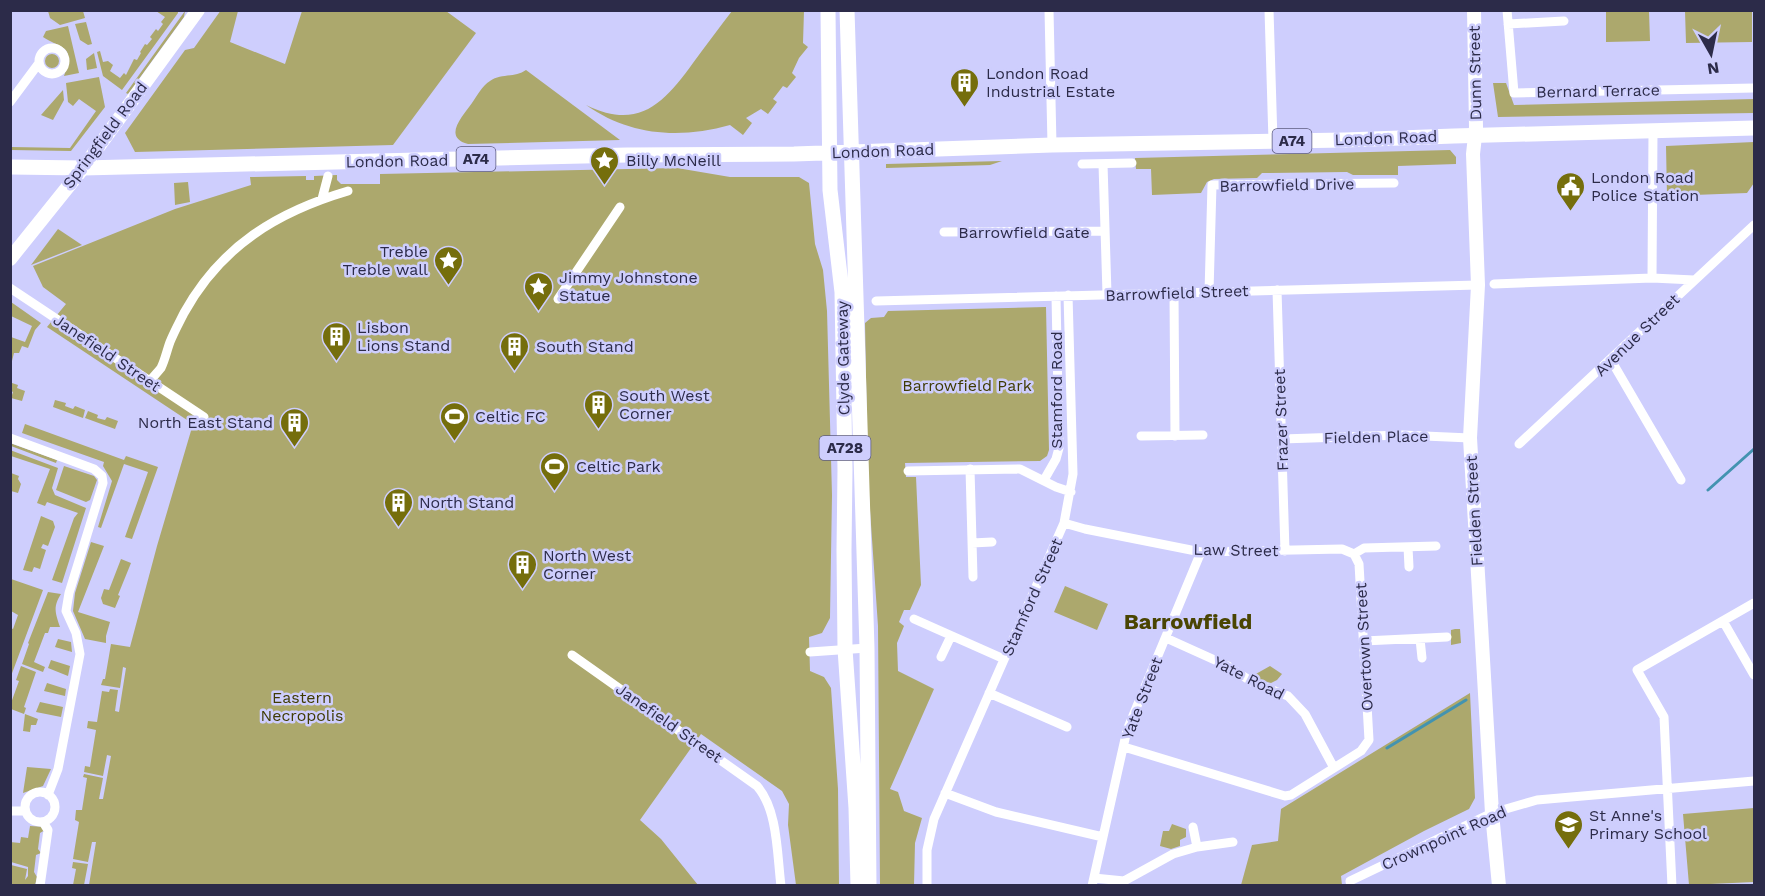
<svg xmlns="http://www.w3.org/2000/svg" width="1765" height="896" viewBox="0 0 1765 896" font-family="'Work Sans',sans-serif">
<rect width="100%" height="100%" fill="#cecefd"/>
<path fill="#aca86d" d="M221 10 238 11 230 42 285 64 302 11H446L476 33 393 145 135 152 125 133 185 50 194 48Z
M48 11H83L85 18 60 25 50 18Z
M156 11H178V13L122 90 103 76 97 52 100 51 103 62 108 61 113 65 110 71 120 78 124 73 126 75 134 59 137 60 141 53 140 52 145 44 147 45 152 39 150 37 156 29 158 31 163 24 161 22 165 17Z
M185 11 184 17 128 94 126 93Z
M732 11H804L803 43 808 47 799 58 792 73 796 77 787 88 783 86 773 99 777 102 768 114 761 109 746 118 752 123 743 135 730 125C680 139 630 136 586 105 639 131 664 103 693 63 706 45 719 28 732 11Z
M1606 11H1649L1650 41 1606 42Z
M1685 11H1752V42L1686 43Z
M86 22 92 44 88 45 80 40 75 24Z
M68 26 79 73 64 76C75 45 64 50 43 37L46 31Z
M94 53 97 68 87 70 86 59Z
M45 61a7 7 0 1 1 14 0a7 7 0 1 1-14 0Z
M526 70 620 140 468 144C442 137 463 116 472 103 477 96 482 86 490 81 501 73 515 78 526 70Z
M99 77 105 107 71 151 11 150V147L70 148 96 111 79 99 73 106 68 102 66 83Z
M1493 83H1506L1514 105 1754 99V113L1498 117Z
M63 90 64 100 53 120 41 115Z
M1754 142V183L1747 193 1667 196 1666 146Z
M1450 150 1456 157V164L1398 166V175H1353L1347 172 1262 173 1257 178 1214 179 1207 182 1201 193 1152 195 1151 169H1136L1135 158Z
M1002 161 990 165 886 168V164Z
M677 168 730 177H799L809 183 815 244 823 270 827 311 832 495 830 618 822 633 809 637 810 671 824 677 831 688 838 789 839 885H796L788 825 789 804 782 791 701 734 640 820 661 839 698 885H89L96 842H92L88 862 73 859 79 822 75 820 76 810H82L87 778 83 777 84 774 103 778 99 799H103L111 756 107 755 103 776 84 772 85 766 90 767 96 730 87 728 88 721 97 722 102 691 109 692 110 689 118 690 115 711 119 712 126 668 123 667 120 688 101 685 103 679H105L111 644 130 647 157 546 193 424 47 327 66 304 43 287 33 266 175 209 251 185 250 177 306 176V180H314V176L337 175V180L341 184H380V174Z
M188 182 190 202 175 205 174 183Z
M58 229 82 245 31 265Z
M11 302 41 323 35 330 28 348 22 346 19 353H14L11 365V337L25 342 32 326 11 316Z
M1046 307 1049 450 1047 456 1040 461 905 463 906 477H916L921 585 910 610H904L899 622 904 626 897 643 898 671 934 689 890 789 898 792 904 811 922 818 915 843 914 885H880L878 626 868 481 865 323 871 318 884 317 888 311Z
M12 383 18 385 17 388 25 391 22 401 11 398 13 392 11 391Z
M55 400 66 403 65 406 73 409 75 406 85 410 83 418 53 407Z
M88 411 98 415 97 418 105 420 107 417 118 421 115 429 85 418Z
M25 424 124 460 126 456 158 467 132 539 125 537 148 472 124 464 101 528 98 527 112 481 103 466 104 462 22 433Z
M10 443 57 460 56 463 11 446Z
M10 450 58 468 52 488 55 495 86 508 62 583 52 580 74 518 78 513 47 502 45 506 37 503 50 469 11 456Z
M64 466 94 476 97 480 90 500 86 502 56 490Z
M11 473 19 476 18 479 21 484 18 493 11 491Z
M41 516 53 521 55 527 48 546 43 544 41 548 46 550 40 569 34 567 32 572 23 570Z
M91 542 104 546 78 612 110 622 106 636V643L85 639 73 611 75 593Z
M121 559 131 563 118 595 120 596 115 608 103 604 101 598 104 589 109 590Z
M11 579 43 590 11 676V628L13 629 18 615 11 611Z
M1065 586 1108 604 1097 630 1054 612Z
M48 592 61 594C53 607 55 612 60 627H50L48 633H45L34 662 45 667 43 672 22 664 29 644 28 643Z
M1455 629H1460L1461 643 1451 645V630Z
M58 639 71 642 72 652 55 647Z
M51 660 70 666 68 676 48 668Z
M21 666 36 672 24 707 26 708 24 714 11 709V703L19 681 16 680Z
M1270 666 1282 674 1277 680 1271 683 1257 679 1254 675Z
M47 683 66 689 65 696 44 691Z
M1470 693 1475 798 1469 809 1424 831 1341 876 1342 885H1241L1252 845 1278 841 1281 809Z
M40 702 63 707 61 717 36 712Z
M25 714 38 719 36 725H31L30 732 23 731Z
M27 767 51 769 43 786 23 793Z
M1754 808V882L1689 885 1683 814Z
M1172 824 1186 829V837L1180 840V846L1171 849 1160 846 1163 831H1169Z
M30 826 46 827 45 830 40 833 38 849 41 853 36 855 34 872 37 877 35 885H11V865L27 869 25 880 28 876V867L11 862 10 842 20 843 21 837 28 838Z
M73 862 88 864 84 885H73L76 869 72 868Z"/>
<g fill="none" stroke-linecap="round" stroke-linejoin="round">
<path stroke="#4393b0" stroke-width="3" d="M1708 490 1754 449
M1387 748 1466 700"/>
<path stroke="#fff" stroke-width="9" d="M1049 10 1052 145
M1269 10 1273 141
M1507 10 1514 93 1754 88
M1508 24 1564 21
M39 61a13 13 0 1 1 26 0a13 13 0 1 1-26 0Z
M10 102 39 63
M1082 164 1132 163
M1103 164 1107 294
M322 199 328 176
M944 232 1105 231
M1652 278 1653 132
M1494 284 1652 278 1694 280
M10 288 204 417
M1277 290 1285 551
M1209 292 1212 185 1394 183
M1174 293 1175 436
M558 299 620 207
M876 301 1478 285
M1611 360 1681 480
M149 382C153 377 157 373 161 368 165 360 167 350 170 342 174 332 179 323 184 313 221 246 277 212 348 191
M1141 436 1203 435
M10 438 94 469 102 476 103 483 69 593 66 611 76 633 80 654 58 769 48 795
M1282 439 1402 435 1470 438
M1519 444 1754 225
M970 469 973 577
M908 471 1020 469 1056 487 1071 492
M1044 480 1056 459 1059 448 1056 296
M1064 523 1085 529 1201 552 1342 549 1354 554 1364 548 1436 546
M972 543 992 542
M1408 547 1409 567
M914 619 1004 659
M1723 621 1754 675
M1166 638 1228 666 1252 682 1288 696 1305 714 1334 768
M1420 639 1422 658
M1364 641 1447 637
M810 652 867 648
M572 655 757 786C778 810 777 854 781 886
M941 657 951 636
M989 693 1067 727
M1124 747 1285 796 1291 795 1361 751 1369 740 1359 564 1354 554
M25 807a15 15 0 1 1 30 0a15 15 0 1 1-30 0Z
M945 793 996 812 1103 837
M10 811H25
M1193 827 1197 847
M1094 878 1124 881 1173 854 1197 847 1233 842
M40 886 48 830 43 822
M927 886V850L934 819 1064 523 1073 474 1068 295
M1092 886 1127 730 1201 552
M1351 886 1350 881 1492 813 1537 800 1754 781
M1672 886 1664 717 1637 670 1754 603"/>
<path stroke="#fff" stroke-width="14" d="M1474 10 1476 127 1473 154 1478 285 1470 438 1492 813 1499 886
M10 259 83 168 198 10"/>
<path stroke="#fff" stroke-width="15" d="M828 10 830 190 842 292 845 470 844 550 845 649 856 808 858 886
M847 10 867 648 869 886
M10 167 83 168 627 155 794 154 1052 145 1345 140 1454 136 1754 128"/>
</g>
<defs>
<symbol id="building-pin" viewBox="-11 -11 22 30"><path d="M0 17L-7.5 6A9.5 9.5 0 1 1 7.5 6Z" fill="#756e0c" stroke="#cecefd"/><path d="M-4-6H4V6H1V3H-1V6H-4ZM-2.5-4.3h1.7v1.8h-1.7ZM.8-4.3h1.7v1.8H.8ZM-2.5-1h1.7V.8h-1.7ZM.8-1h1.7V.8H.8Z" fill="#fff"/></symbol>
<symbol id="sight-pin" viewBox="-11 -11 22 30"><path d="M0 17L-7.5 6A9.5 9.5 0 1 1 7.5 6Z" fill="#756e0c" stroke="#cecefd"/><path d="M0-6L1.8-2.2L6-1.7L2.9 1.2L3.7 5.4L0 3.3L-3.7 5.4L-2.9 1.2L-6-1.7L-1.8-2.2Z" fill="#fff"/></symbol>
<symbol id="civic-pin" viewBox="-11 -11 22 30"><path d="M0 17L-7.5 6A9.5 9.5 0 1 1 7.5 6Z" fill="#756e0c" stroke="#cecefd"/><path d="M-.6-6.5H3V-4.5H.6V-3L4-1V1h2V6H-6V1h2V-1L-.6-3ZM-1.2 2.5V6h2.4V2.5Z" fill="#fff"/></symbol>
<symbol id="stadium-pin" viewBox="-11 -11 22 30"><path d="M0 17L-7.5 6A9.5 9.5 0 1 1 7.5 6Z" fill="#756e0c" stroke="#cecefd"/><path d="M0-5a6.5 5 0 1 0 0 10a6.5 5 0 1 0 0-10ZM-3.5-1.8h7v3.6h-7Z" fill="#fff"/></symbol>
<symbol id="school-pin" viewBox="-11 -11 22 30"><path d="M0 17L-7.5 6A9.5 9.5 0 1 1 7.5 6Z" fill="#756e0c" stroke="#cecefd"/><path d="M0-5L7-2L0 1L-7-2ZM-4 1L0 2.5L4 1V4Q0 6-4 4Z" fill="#fff"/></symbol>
</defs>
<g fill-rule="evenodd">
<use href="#building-pin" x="948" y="66" width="33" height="45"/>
<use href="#sight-pin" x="588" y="144" width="33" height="45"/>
<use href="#civic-pin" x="1554" y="170" width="33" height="45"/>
<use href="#sight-pin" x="432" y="244" width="33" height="45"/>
<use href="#sight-pin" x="522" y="270" width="33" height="45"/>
<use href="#building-pin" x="320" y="320" width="33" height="45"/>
<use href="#building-pin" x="498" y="330" width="33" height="45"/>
<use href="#building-pin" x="582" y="388" width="33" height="45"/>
<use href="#stadium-pin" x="438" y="400" width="33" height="45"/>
<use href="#building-pin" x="278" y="406" width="33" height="45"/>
<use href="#stadium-pin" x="538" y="450" width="33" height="45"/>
<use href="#building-pin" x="382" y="486" width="33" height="45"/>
<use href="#building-pin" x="506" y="548" width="33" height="45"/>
<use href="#school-pin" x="1552" y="808" width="33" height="45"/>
</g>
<g text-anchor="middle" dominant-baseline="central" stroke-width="5" stroke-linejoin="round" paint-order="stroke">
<g fill="#cecefd" stroke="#5d5c7f" stroke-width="1.5">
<rect x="1272.5" y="129" width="39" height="24" rx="4.5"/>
<rect x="456.5" y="147" width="39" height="24" rx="4.5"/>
<rect x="819.5" y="436" width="51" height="24" rx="4.5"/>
</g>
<g font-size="15" font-weight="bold" fill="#2c2b49">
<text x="1292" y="141">A74</text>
<text x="476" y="159">A74</text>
<text x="845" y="448">A728</text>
</g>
<g font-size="16" fill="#2c2b49" stroke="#cecefd" text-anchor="start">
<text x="986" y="73">London Road<tspan x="986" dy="18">Industrial Estate</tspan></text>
<text x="626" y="160">Billy McNeill</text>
<text x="1591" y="177">London Road<tspan x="1591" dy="18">Police Station</tspan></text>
<text x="428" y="251" text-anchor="end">Treble<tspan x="428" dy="18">Treble wall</tspan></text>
<text x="559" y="277">Jimmy Johnstone<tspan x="559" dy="18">Statue</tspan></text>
<text x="357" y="327">Lisbon<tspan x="357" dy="18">Lions Stand</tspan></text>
<text x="536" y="346">South Stand</text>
<text x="619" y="395">South West<tspan x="619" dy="18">Corner</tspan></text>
<text x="475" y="416">Celtic FC</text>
<text x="273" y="422" text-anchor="end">North East Stand</text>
<text x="576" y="466">Celtic Park</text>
<text x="419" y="502">North Stand</text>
<text x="543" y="555">North West<tspan x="543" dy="18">Corner</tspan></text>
<text x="1589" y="815">St Anne's<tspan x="1589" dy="18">Primary School</tspan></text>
</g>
<g font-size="16" fill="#2c2b49" stroke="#cecefd">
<text transform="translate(1475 73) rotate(-91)">Dunn Street</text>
<text transform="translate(1598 91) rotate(-1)">Bernard Terrace</text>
<text transform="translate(105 135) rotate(-53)">Springfield Road</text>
<text transform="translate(1386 138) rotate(-2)">London Road</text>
<text transform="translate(883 151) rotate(-2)">London Road</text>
<text transform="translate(397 161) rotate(-1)">London Road</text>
<text transform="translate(1287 185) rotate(-1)">Barrowfield Drive</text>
<text x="1024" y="232">Barrowfield Gate</text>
<text transform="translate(1177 293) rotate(-2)">Barrowfield Street</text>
<text transform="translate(1637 335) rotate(-44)">Avenue Street</text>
<text transform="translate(107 353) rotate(34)">Janefield Street</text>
<text transform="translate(843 358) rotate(-91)">Clyde Gateway</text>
<text transform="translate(1056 390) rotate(-90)">Stamford Road</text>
<text transform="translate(1281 420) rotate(-92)">Frazer Street</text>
<text transform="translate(1376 437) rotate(-1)">Fielden Place</text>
<text transform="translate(1474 511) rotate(-93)">Fielden Street</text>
<text transform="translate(1236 550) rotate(1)">Law Street</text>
<text transform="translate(1032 597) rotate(-66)">Stamford Street</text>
<text transform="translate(1364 647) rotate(-93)">Overtown Street</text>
<text transform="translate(1249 678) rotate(27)">Yate Road</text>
<text transform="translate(1142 698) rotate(-69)">Yate Street</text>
<text transform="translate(669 723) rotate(35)">Janefield Street</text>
<text transform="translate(1444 838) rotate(-24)">Crownpoint Road</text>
</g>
<g font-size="16" fill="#3f3b03" stroke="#cecefd">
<text x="967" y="385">Barrowfield Park</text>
<text x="302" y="697">Eastern<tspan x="302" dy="18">Necropolis</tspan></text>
</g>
<g font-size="22" font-weight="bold" fill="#4a4502" stroke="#cecefd">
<text x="1188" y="621">Barrowfield</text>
</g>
</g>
<rect width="1765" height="896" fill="none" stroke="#2c2b49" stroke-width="24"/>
<g transform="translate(1711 54) rotate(171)" stroke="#cecefd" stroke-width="4.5" paint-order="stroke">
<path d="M0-4.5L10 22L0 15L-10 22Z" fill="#2c2b49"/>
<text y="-9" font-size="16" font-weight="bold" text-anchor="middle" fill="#2c2b49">N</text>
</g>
</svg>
